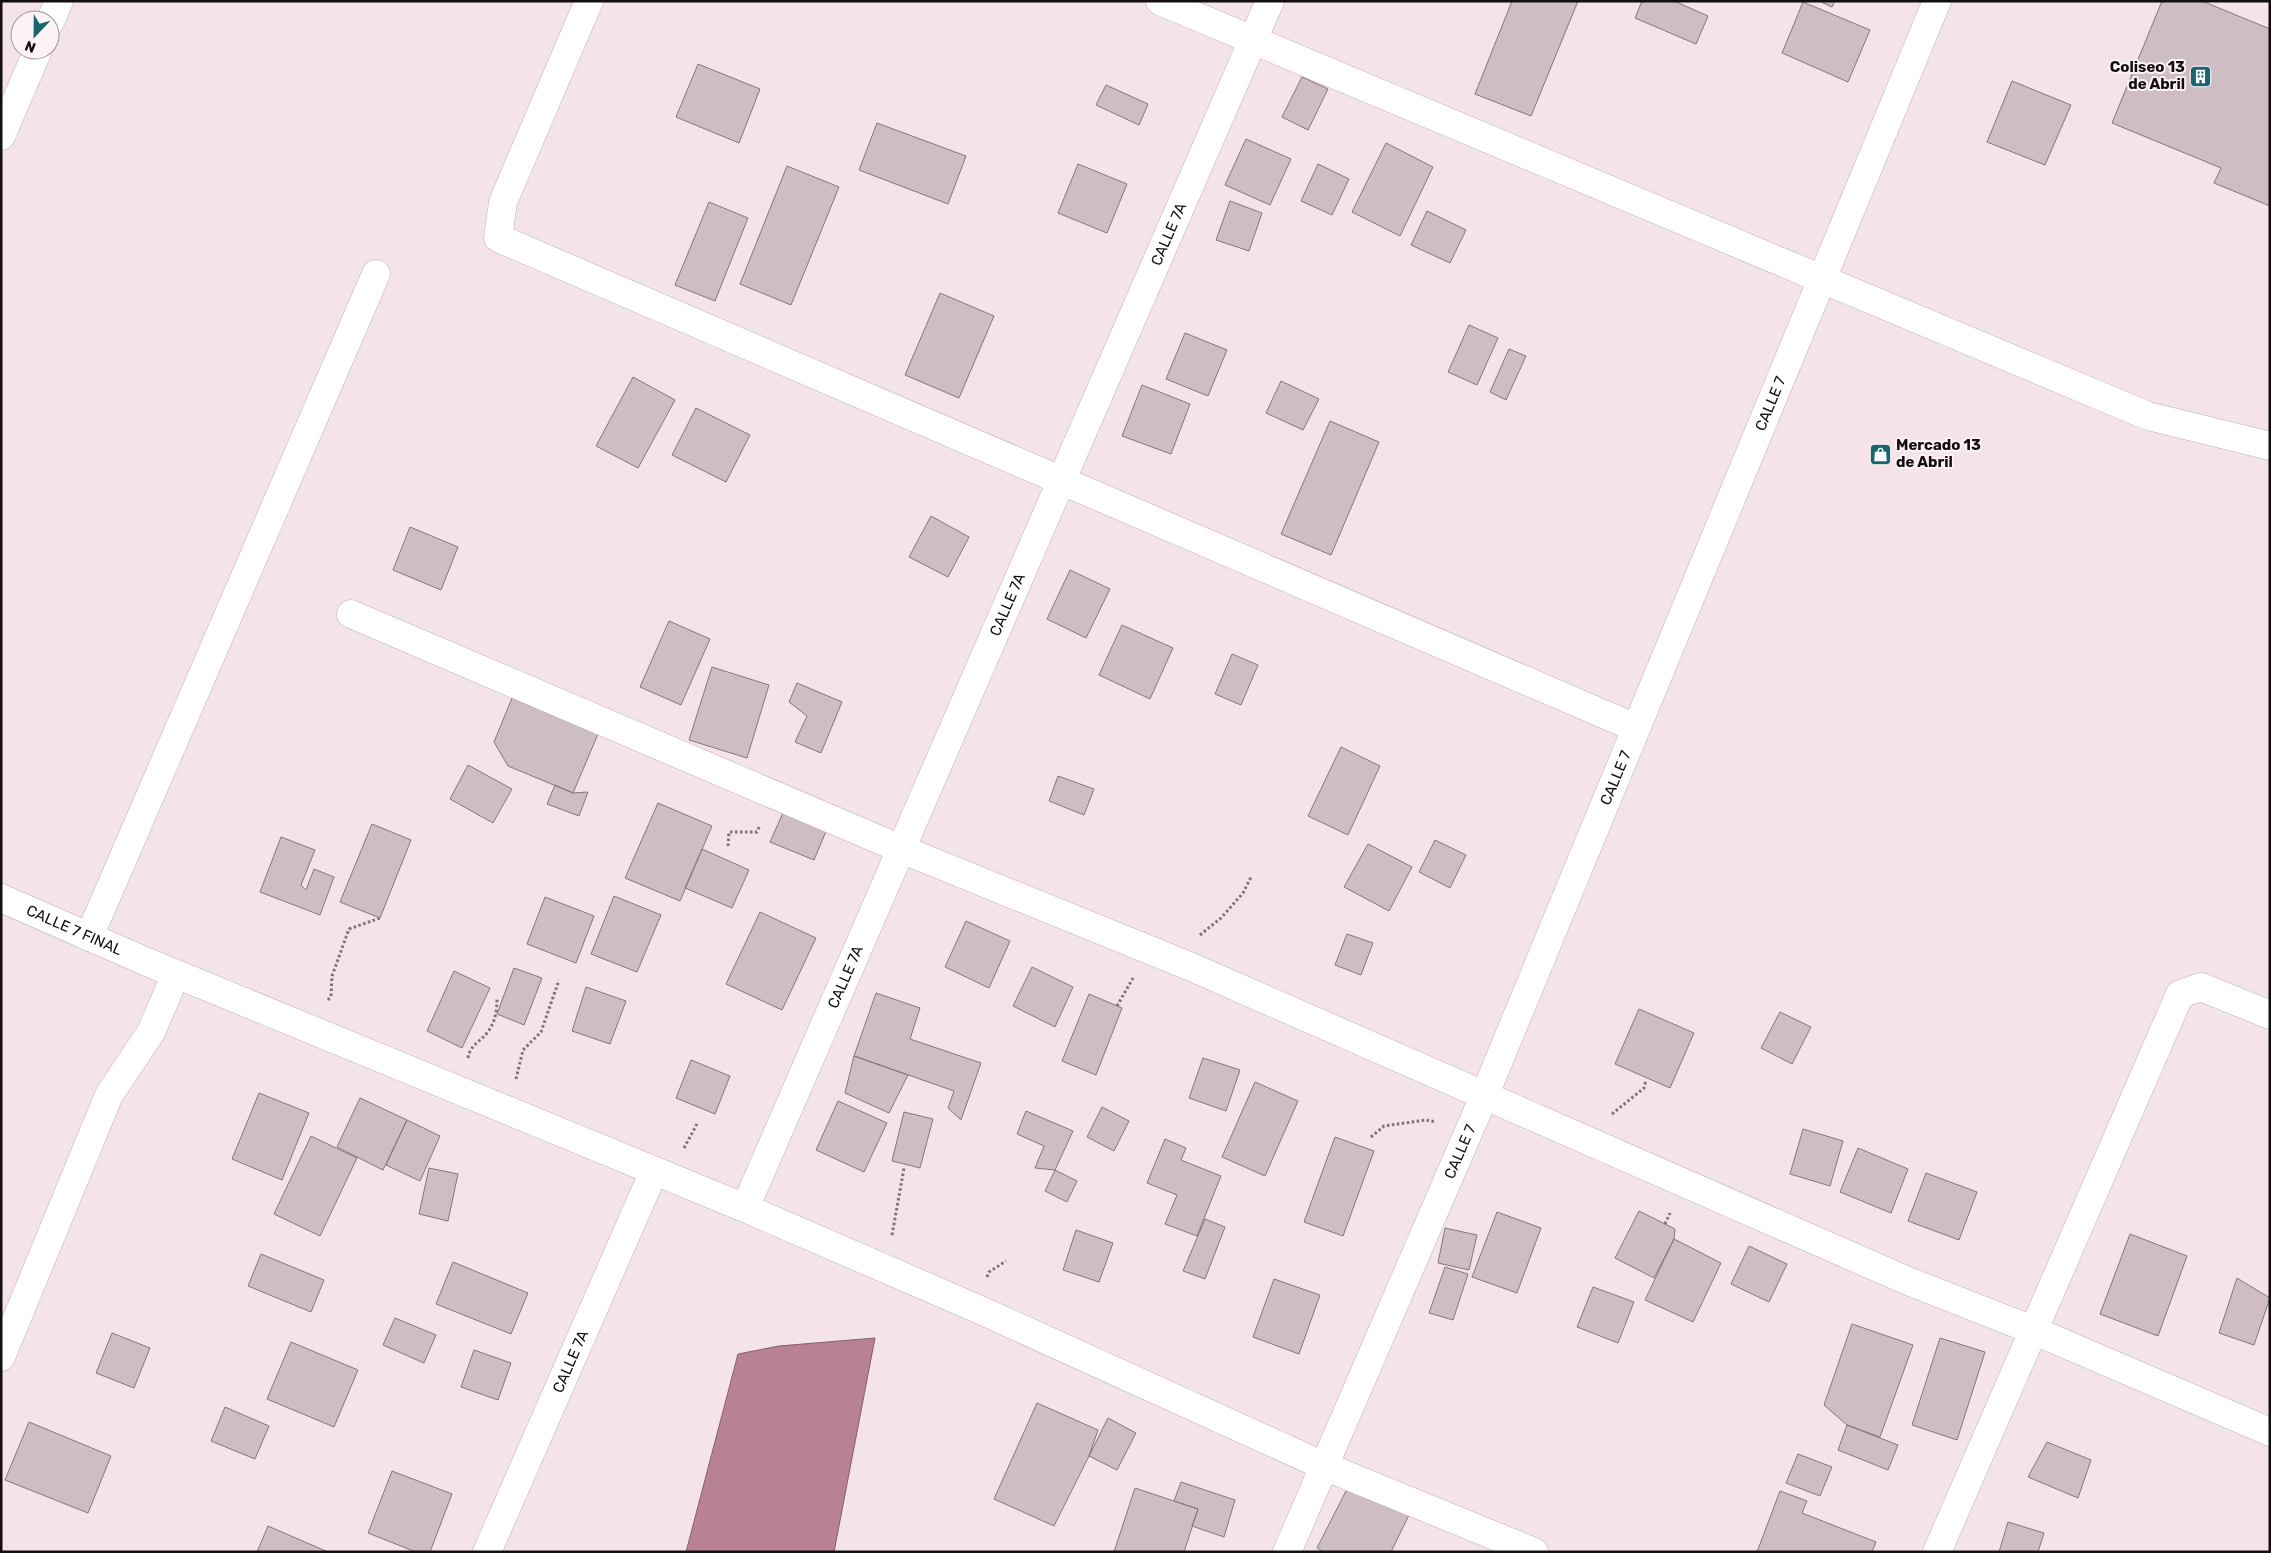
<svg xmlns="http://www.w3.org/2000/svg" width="2271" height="1553" viewBox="0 0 2271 1553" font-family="Rubik,sans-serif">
<rect width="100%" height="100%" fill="#f4e4e9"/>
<path fill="#b98194" stroke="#875e6c" d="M875 1338 834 1552H686L738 1354 779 1346Z"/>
<path fill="#cebec3" stroke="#84767a" d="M1512 1H1578L1531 116 1475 94Z
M1642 1H1674L1708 16 1696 44 1635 18Z
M1819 1H1835L1832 7Z
M2162 1H2202L2270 29V206L2214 183 2221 168 2112 123Z
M1803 2 1870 30 1848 82 1782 53Z
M698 64 760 89 739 143 676 117Z
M1302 77 1328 89 1308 130 1282 117Z
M2012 81 2071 105 2045 165 1987 142Z
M1106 85 1148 104 1139 125 1096 105Z
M877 123 966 156 948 204 859 170Z
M1246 139 1291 159 1270 205 1225 185Z
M1386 143 1433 167 1400 236 1352 212Z
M1078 164 1127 184 1107 233 1058 213Z
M1318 164 1349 179 1332 215 1301 201Z
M787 166 839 187 791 305 740 284Z
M1230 201 1262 213 1249 251 1216 240Z
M709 202 748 218 715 301 675 285Z
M1427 211 1466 230 1450 263 1411 245Z
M940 293 994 316 959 398 905 375Z
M1469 325 1498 338 1477 385 1448 372Z
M1185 333 1227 350 1208 396 1166 379Z
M1509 349 1526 356 1506 400 1490 392Z
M633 377 675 400 638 468 596 446Z
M1281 381 1319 399 1303 430 1266 413Z
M1142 385 1190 404 1171 454 1122 436Z
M696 408 750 435 726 482 672 455Z
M1330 421 1379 442 1331 555 1281 534Z
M931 516 969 537 948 577 909 557Z
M410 527 458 547 441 590 393 570Z
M1070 570 1110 589 1086 638 1047 619Z
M669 621 710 639 681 705 640 687Z
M1122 625 1173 648 1150 699 1099 675Z
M1232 654 1258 665 1241 705 1215 694Z
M712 667 769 685 747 758 689 740Z
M797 683 842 702 821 753 795 742 807 716 789 702Z
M512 698 598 734 573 793 508 766 494 742Z
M1341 747 1380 766 1348 835 1308 816Z
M468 765 512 789 493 823 450 799Z
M1058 776 1094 789 1084 815 1049 801Z
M555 785 573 793 588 792 579 816 547 804Z
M658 803 712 826 680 901 625 878Z
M786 806 829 824 814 860 770 842Z
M372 824 411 840 380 918 340 902Z
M281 837 315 850 301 885 306 890 314 869 334 877 320 915 260 892Z
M1435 840 1466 855 1450 888 1419 872Z
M1368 844 1412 867 1389 911 1344 887Z
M702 849 749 870 732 908 685 888Z
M614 896 661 915 637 972 591 954Z
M545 897 594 916 576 963 527 944Z
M760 912 816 938 782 1010 726 984Z
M966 921 1010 941 989 988 945 967Z
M1347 934 1373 943 1361 975 1335 965Z
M1032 967 1073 987 1055 1027 1013 1006Z
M514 968 542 978 524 1025 497 1014Z
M454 971 490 988 462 1048 427 1031Z
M586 987 626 1001 610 1044 572 1031Z
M876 993 920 1008 910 1039 981 1063 961 1120 948 1108 954 1091 854 1056Z
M1089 994 1122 1008 1096 1075 1062 1061Z
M1639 1009 1694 1033 1670 1088 1615 1064Z
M1780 1012 1811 1027 1792 1064 1761 1048Z
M854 1056 908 1075 889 1113 845 1093Z
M1203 1058 1240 1070 1226 1111 1189 1098Z
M691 1060 730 1076 715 1114 676 1098Z
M1255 1082 1298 1101 1265 1176 1222 1157Z
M259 1093 309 1113 282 1180 232 1159Z
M360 1098 407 1120 383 1170 337 1147Z
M838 1101 887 1123 864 1172 816 1150Z
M1102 1107 1129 1121 1114 1151 1087 1137Z
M1026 1111 1073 1131 1055 1170 1035 1168 1044 1146 1017 1134Z
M904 1112 933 1119 920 1168 892 1161Z
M407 1120 440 1136 420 1181 386 1165Z
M1803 1129 1843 1141 1830 1186 1790 1174Z
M311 1136 357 1158 320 1236 274 1214Z
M1335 1137 1374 1151 1343 1236 1304 1222Z
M1165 1139 1186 1148 1181 1160 1221 1176 1197 1236 1165 1224 1177 1195 1147 1183Z
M1858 1148 1908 1169 1891 1213 1840 1192Z
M429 1168 458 1174 448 1221 419 1214Z
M1055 1170 1077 1181 1067 1202 1045 1191Z
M1926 1173 1977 1192 1959 1240 1908 1221Z
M1639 1211 1675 1229 1674 1239 1654 1278 1615 1258Z
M1497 1212 1541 1228 1517 1293 1472 1277Z
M1205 1219 1225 1227 1205 1279 1183 1271Z
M1445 1228 1477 1235 1469 1270 1438 1263Z
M1076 1230 1113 1243 1099 1282 1063 1270Z
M2130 1234 2187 1256 2158 1336 2100 1314Z
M1674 1239 1721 1263 1693 1322 1645 1300Z
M1749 1246 1787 1264 1769 1302 1731 1284Z
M261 1254 324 1280 311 1312 248 1286Z
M453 1262 528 1293 511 1334 436 1304Z
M1445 1267 1468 1274 1453 1320 1429 1313Z
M2237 1278 2270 1298 2254 1345 2219 1333Z
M1274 1279 1320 1295 1299 1354 1253 1337Z
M1593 1287 1634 1302 1618 1343 1577 1327Z
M395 1318 436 1335 424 1363 383 1345Z
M1852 1324 1913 1345 1880 1437 1847 1425 1824 1405Z
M112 1333 150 1348 134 1388 96 1373Z
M1940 1338 1985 1352 1957 1440 1912 1425Z
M291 1342 358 1370 334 1427 267 1399Z
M474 1350 511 1363 498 1400 461 1387Z
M1037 1403 1098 1430 1089 1456 1054 1526 994 1499Z
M225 1407 269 1426 255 1459 211 1441Z
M1108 1418 1136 1433 1117 1470 1089 1456Z
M29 1422 111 1456 88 1513 5 1480Z
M1847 1425 1898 1445 1888 1470 1838 1450Z
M2047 1442 2091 1460 2078 1498 2028 1477Z
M1798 1454 1832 1467 1820 1496 1786 1483Z
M392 1471 452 1494 430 1552H416L368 1533Z
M1181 1482 1235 1500 1224 1537 1192 1526 1198 1509 1174 1501Z
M1349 1485 1409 1515 1391 1552H1324L1317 1548Z
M1135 1488 1198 1509 1184 1552H1114Z
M1780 1491 1807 1501 1802 1513 1876 1542 1872 1552H1757Z
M2008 1522 2044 1533 2038 1552H1999Z
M268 1526 328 1552H257Z"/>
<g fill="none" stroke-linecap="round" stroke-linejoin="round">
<defs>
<g id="minor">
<path d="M589 1 503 202 498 238 1636 728"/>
<path d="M1160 1 2148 416 2270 446"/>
<path d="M50 22 59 1"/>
<path d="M1 136 38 50"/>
<path d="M351 614 901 849 1189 966 1908 1281 2035 1331 2270 1432"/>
<path id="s1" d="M1 898 147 962 745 1208 978 1309 1324 1466 1534 1552"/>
<path d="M89 937 376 274"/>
<path id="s2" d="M745 1208 1270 1"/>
<path d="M1 1357 109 1095 151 1032 176 974"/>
<path id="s3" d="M487 1552 654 1171"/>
<path id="s4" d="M1287 1552 1485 1094 1937 1"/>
<path d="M1937 1552 2180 994 2201 987 2270 1015"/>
</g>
</defs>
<use href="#minor" stroke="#bfb1b5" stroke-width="29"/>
<path stroke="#7d7276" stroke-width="3" stroke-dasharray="2.5 2.5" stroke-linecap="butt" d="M728 846 729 832H757L760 825
M1200 935 1221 918 1243 893 1251 877
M328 1000 331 996 332 976 349 929 380 918
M1117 1006 1133 978
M468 1058C470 1045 480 1042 487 1033 495 1023 497 1011 497 999
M516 1079 523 1050 541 1032 559 980
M1612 1114 1644 1088 1646 1080
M1371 1137 1384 1126 1426 1120 1436 1122
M684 1148 697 1124
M1665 1224 1670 1213
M892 1235 904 1168
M987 1277 989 1272 1006 1261"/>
<use href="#minor" stroke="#fff" stroke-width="28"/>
</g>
<defs>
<symbol id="building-square" viewBox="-11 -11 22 22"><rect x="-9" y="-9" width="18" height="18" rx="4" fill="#19656f" stroke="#fdf3f6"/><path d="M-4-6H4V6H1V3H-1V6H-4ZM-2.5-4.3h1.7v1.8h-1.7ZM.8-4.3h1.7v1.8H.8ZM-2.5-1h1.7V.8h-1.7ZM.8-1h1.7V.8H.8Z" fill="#fff"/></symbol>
<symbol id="shop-square" viewBox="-11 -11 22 22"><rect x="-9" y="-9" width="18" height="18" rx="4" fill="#19656f" stroke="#fdf3f6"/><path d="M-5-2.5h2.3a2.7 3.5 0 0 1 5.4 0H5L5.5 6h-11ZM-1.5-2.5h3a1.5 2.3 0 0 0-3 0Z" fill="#fff"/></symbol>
</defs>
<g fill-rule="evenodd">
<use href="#building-square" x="2188" y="64" width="25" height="25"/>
<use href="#shop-square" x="1868" y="442" width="25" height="25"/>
</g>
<g text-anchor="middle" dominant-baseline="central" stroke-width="4" stroke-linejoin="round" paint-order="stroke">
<g font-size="15" font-weight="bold" fill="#130e10" stroke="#fdf3f6" text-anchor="end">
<text x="2185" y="67">Coliseo 13<tspan x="2185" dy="17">de Abril</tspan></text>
<text x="1896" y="445" text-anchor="start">Mercado 13<tspan x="1896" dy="17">de Abril</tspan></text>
</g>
<g font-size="15" fill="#130e10" stroke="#fdf3f6">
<text stroke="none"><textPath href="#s2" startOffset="1062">CALLE 7A</textPath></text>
<text stroke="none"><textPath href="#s4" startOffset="1246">CALLE 7</textPath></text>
<text stroke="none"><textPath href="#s2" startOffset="658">CALLE 7A</textPath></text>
<text stroke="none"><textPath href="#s4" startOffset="841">CALLE 7</textPath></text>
<text stroke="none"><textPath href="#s1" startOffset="80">CALLE 7 FINAL</textPath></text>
<text stroke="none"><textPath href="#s2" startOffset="252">CALLE 7A</textPath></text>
<text stroke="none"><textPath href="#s4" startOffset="436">CALLE 7</textPath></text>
<text stroke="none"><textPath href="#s3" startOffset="208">CALLE 7A</textPath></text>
</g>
</g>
<rect width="2271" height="1553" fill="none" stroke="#130e10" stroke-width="5"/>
<g transform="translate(35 35) rotate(202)"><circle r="24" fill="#fdf3f6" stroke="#9f979a"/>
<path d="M0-4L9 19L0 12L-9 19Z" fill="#19656f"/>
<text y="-8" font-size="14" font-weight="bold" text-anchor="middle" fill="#130e10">N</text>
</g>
</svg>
